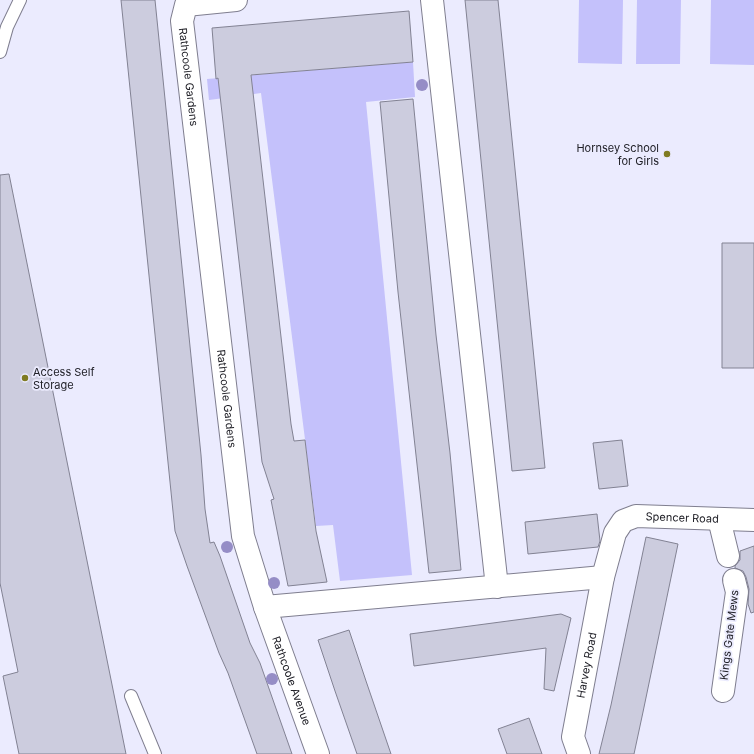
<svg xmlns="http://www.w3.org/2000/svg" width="754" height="754" viewBox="0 0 754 754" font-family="Inter,sans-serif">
<rect width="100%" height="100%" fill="#ebebfe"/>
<path fill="#c4c1fb" d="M579 0H623L622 64 578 63Z
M637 0H681L680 64H636Z
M711 0H754V65L710 64Z
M413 62 415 97 366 102 412 575 340 581 333 525 316 526 261 93 209 100 207 79Z"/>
<path fill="#ccccde" stroke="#828293" d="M121 0H155L201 455 205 509 210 543 214 542 220 556 250 643 260 663 292 754H257L228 673 219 653 187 566 175 531Z
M465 0H498L545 468 512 471Z
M409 11 413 62 251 75 291 424 294 441 305 440 316 531 327 582 288 586 271 500 274 499 262 462 218 78 216 79 212 28Z
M413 99 436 335 450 453 461 570 429 573 398 292 380 102Z
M9 174 126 754H19L3 676 18 672 0 583V175Z
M722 243H754V368H722Z
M622 440 628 486 599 489 593 443Z
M597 514 600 541 598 547 528 554 525 522Z
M646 537 678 544 643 712 634 754H599L611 705Z
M754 546V612L751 613 748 604 749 589 746 577 743 571 735 568V566L740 560V551Z
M561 614 571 618 554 691 544 689 546 648 414 666 410 634Z
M349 630 366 681 391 754H357L335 691 318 640Z
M529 718 542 754H507L498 729Z"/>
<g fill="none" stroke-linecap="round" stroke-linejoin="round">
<defs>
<path id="lane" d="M0 52 7 27 20 0
M131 696 155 754"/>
<g id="street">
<path id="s1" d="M236 0 186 5 182 21 243 536 265 607 318 754"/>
<path d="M432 0 497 587"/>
<path d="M719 519 728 556"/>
<path d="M265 607 603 577"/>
<path d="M723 691 737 592 734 580"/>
<path id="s2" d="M579 754 573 737 603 577 615 533 623 521 636 516 754 520"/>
</g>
</defs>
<use href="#lane" stroke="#7f7e8f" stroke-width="14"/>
<use href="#street" stroke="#7f7e8f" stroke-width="24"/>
<use href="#lane" stroke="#fff" stroke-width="12"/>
<use href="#street" stroke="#fff" stroke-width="22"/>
</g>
<g fill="#958dc6">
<circle cx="422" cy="85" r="6"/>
<circle cx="227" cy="547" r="6"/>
<circle cx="274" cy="583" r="6"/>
<circle cx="272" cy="679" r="6"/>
</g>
<g fill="#7f7b22" stroke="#ebebfe" stroke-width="1.5">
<circle cx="667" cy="154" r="4"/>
<circle cx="25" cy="378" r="4"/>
</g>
<g text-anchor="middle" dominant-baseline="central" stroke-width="3.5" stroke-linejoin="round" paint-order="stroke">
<g font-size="11" fill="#212128" stroke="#ebebfe">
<text stroke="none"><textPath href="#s1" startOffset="123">Rathcoole Gardens</textPath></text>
<text stroke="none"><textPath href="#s1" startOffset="447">Rathcoole Gardens</textPath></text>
<text stroke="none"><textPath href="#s2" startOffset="301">Spencer Road</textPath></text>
<text transform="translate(729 635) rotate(-83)">Kings Gate Mews</text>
<text stroke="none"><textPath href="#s2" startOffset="91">Harvey Road</textPath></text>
<text stroke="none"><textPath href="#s1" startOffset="738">Rathcoole Avenue</textPath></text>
</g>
<g font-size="11" fill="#212128" stroke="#ebebfe" text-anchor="end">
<text x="659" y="148">Hornsey School<tspan x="659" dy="13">for Girls</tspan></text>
<text x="33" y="372" text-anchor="start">Access Self<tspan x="33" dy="13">Storage</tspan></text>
</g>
</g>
</svg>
